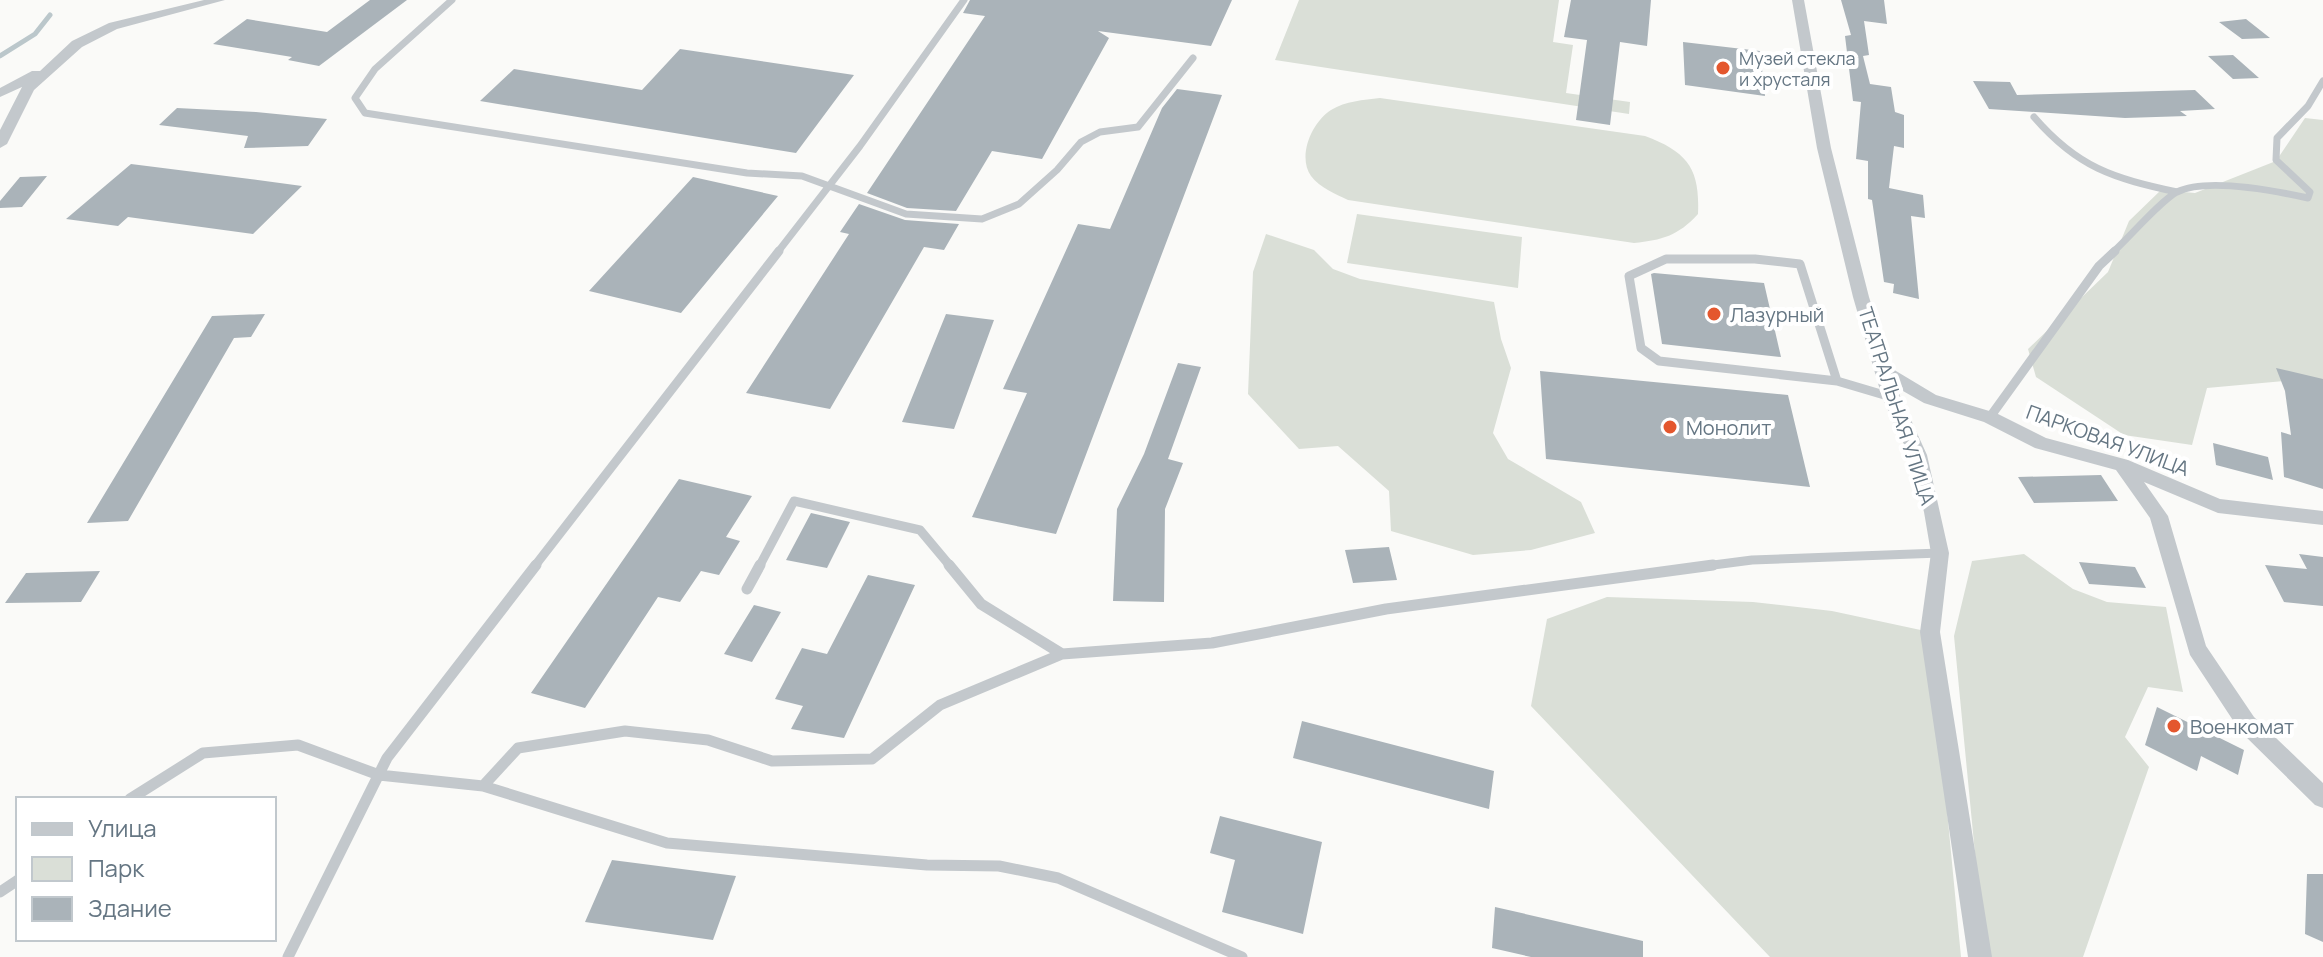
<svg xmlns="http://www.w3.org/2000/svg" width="2323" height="957" viewBox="0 0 2323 957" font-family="Manrope,sans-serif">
<rect width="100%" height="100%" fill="#fafaf8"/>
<path fill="#dadfd7" d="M1299 0H1559L1553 42 1573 45 1566 93 1630 102 1629 114 1275 60Z
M1380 98 1645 136C1688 152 1700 169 1698 214 1678 236 1662 240 1634 243L1348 200C1336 194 1320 188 1311 176 1297 156 1312 122 1331 110 1346 101 1363 100 1380 98Z
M2305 118 2323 120V388L2284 381 2207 388 2192 445 2124 435 2036 377 2028 349 2108 272 2129 221 2161 190 2195 193 2276 161Z
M1357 214 1522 237 1518 288 1347 263Z
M1266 234 1314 250 1333 269 1360 279 1494 302 1501 339 1511 368 1493 433 1508 459 1581 502 1595 533 1531 550 1473 555 1391 531 1389 491 1338 446 1299 449 1248 394 1253 272Z
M2024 554 2073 589 2107 602 2166 607 2183 692 2148 687 2125 737 2149 767 2083 957H1985L1954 636 1972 561Z
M1607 597 1753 602 1832 611 1930 632 1961 957H1770L1531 706 1547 619Z"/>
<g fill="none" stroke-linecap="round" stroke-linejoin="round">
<path stroke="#bbc7cb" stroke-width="5" d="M0 56 35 34 50 15"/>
</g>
<path fill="#aab3b9" d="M370 0H407L319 66 288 60 292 57 213 44 247 19 327 32Z
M970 0H1232L1211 46 1098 31 1109 38 1042 159 992 151 956 211 907 208 867 193 985 16 963 13Z
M1571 0H1651L1647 46 1620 42 1610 125 1576 120 1587 40 1564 37Z
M1841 0H1884L1887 24 1864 21 1869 55 1863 56 1870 84 1891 87 1895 112 1904 115V148L1894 146 1889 188 1923 195 1925 218 1911 216 1919 299 1893 293 1894 284 1884 282 1872 200 1868 199V161L1856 159 1861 102 1853 101 1845 36 1851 35Z
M2246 19 2270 38 2242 39 2219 22Z
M1683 42 1760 51 1765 96 1685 85Z
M680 49 854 75 796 153 480 101 514 69 642 90Z
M2233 55 2259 78 2233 79 2208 56Z
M1973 81 2010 82 2017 95 2195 90 2215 109 2180 111 2187 116 2125 118 1989 109Z
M1177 89 1222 95 1056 534 972 517 1027 393 1003 389 1078 224 1110 229 1162 108Z
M177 108 256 112 327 119 308 146 244 148 248 136 159 125Z
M131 164 242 178 302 186 253 234 128 217 118 226 66 219Z
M47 176 22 207 0 208V201L20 177Z
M693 177 778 196 681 313 589 291Z
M859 204 905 220 959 224 944 250 924 247 830 409 746 393 849 234 840 232Z
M1654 273 1764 283 1781 357 1662 344 1651 274Z
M265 314 251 337 234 338 128 521 87 523 212 316Z
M946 314 994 320 954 429 902 422Z
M1178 363 1201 367 1168 459 1183 463 1165 509 1164 602 1113 601 1117 509 1144 454Z
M2276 368 2323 379V489L2284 477 2281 432 2291 435 2285 391Z
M1540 371 1788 395 1810 487 1546 459Z
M2213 443 2268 457 2273 480 2216 465Z
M2101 475 2118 501 2034 503 2018 477Z
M679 479 752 496 726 537 740 541 719 575 701 571 680 602 658 597 585 708 531 693Z
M811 513 850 522 827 568 786 560Z
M1389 547 1397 580 1353 583 1345 550Z
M2299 554 2323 557V606L2284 602 2265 565 2307 569Z
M2079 562 2135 567 2146 588 2089 584Z
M100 571 81 602 5 603 26 573Z
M868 575 915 585 844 738 791 729 803 706 775 699 802 648 827 654Z
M754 605 781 612 752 662 724 654Z
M2157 707 2244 750 2238 775 2201 756 2197 771 2145 745Z
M1302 721 1494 771 1489 809 1293 758Z
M1220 816 1322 842 1303 934 1222 912 1235 860 1210 853Z
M612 860 736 876 713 940 585 922Z
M2307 874H2323V942L2305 934Z
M1495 907 1643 941V957H1531L1492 948Z"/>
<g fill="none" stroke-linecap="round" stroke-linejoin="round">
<path stroke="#c3c8cc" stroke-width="7" d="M452 0 375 69 355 98 365 113 747 173 802 176 906 214 982 219 1019 204 1057 170 1081 142 1100 132 1138 127 1193 58
M2034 117C2078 168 2113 178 2177 192
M777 253 860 146 964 0
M2112 253C2128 239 2160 201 2177 192 2207 177 2276 191 2308 198L2310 192 2276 160 2277 138 2308 106 2323 81"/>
<path stroke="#c3c8cc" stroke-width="9" d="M1666 259H1755L1800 264 1837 381 1659 361 1641 348 1629 276Z
M1837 381 1891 397
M1990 417 2099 266 2115 251
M534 567 779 251
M759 567 794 501 920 530 951 567
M1698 567 1752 560 1940 553"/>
<path stroke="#c3c8cc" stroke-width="11" d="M949 565 981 604 1062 654 1212 643 1386 609 1713 565
M747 589 760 565
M483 786 667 843 927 865 999 866 1058 878 1242 957
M130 799 203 753 298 745 379 775 483 786 518 748 625 731 708 740 772 761 872 759 940 705 1062 654
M0 892 18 880
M288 957 387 758 536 565"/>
<path fill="#c3c8cc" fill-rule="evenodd" d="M204 0H225L117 29 82 47 34 90 7 144 0 148V130L22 87 0 97V88L32 71H40L72 41 109 23Z
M1792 0H1804L1831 148 1869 297 1891 368 1936 395 1996 413 2046 438 2128 460 2220 499 2323 511V525L2218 513 2144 482 2168 516 2206 646 2254 717 2323 783V808L2315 805 2240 731 2190 655 2150 518 2116 470 2035 448 1984 422 1924 403 1896 387 1927 455 1949 553 1940 632 1992 957H1968L1920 632 1931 553 1924 512 1909 455 1882 397 1853 297 1817 148Z"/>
</g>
<g fill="#e4572e" stroke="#fff" stroke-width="3">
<circle cx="1723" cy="68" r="8"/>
<circle cx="1714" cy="314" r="8"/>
<circle cx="1670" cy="427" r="8"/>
<circle cx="2174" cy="726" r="8"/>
</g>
<g text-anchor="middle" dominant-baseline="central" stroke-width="8" stroke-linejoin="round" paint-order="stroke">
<g font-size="18" fill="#657683" stroke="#fff" text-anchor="start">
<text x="1739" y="58">Музей стекла<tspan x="1739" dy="21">и хрусталя</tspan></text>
</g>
<g font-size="20" fill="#657683" stroke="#fff" text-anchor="start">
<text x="1730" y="314">Лазурный</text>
<text x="1686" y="427">Монолит</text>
<text x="2190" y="726">Военкомат</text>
</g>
<g font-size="20" fill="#657683" stroke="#fff">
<text transform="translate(1897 406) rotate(72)">ТЕАТРАЛЬНАЯ УЛИЦА</text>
<text transform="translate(2108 440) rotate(20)">ПАРКОВАЯ УЛИЦА</text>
</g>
</g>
<rect x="16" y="797" width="260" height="144" fill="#ffffff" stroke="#c1c8cd" stroke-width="2"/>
<rect x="32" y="823" width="40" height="12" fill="#c3c8cc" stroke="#c1c8cd" stroke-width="2"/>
<text x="88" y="837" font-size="24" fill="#657683">Улица</text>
<rect x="32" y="857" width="40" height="24" fill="#dadfd7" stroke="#c1c8cd" stroke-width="2"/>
<text x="88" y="877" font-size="24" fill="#657683">Парк</text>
<rect x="32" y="897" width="40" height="24" fill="#aab3b9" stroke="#c1c8cd" stroke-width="2"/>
<text x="88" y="917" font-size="24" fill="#657683">Здание</text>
</svg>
